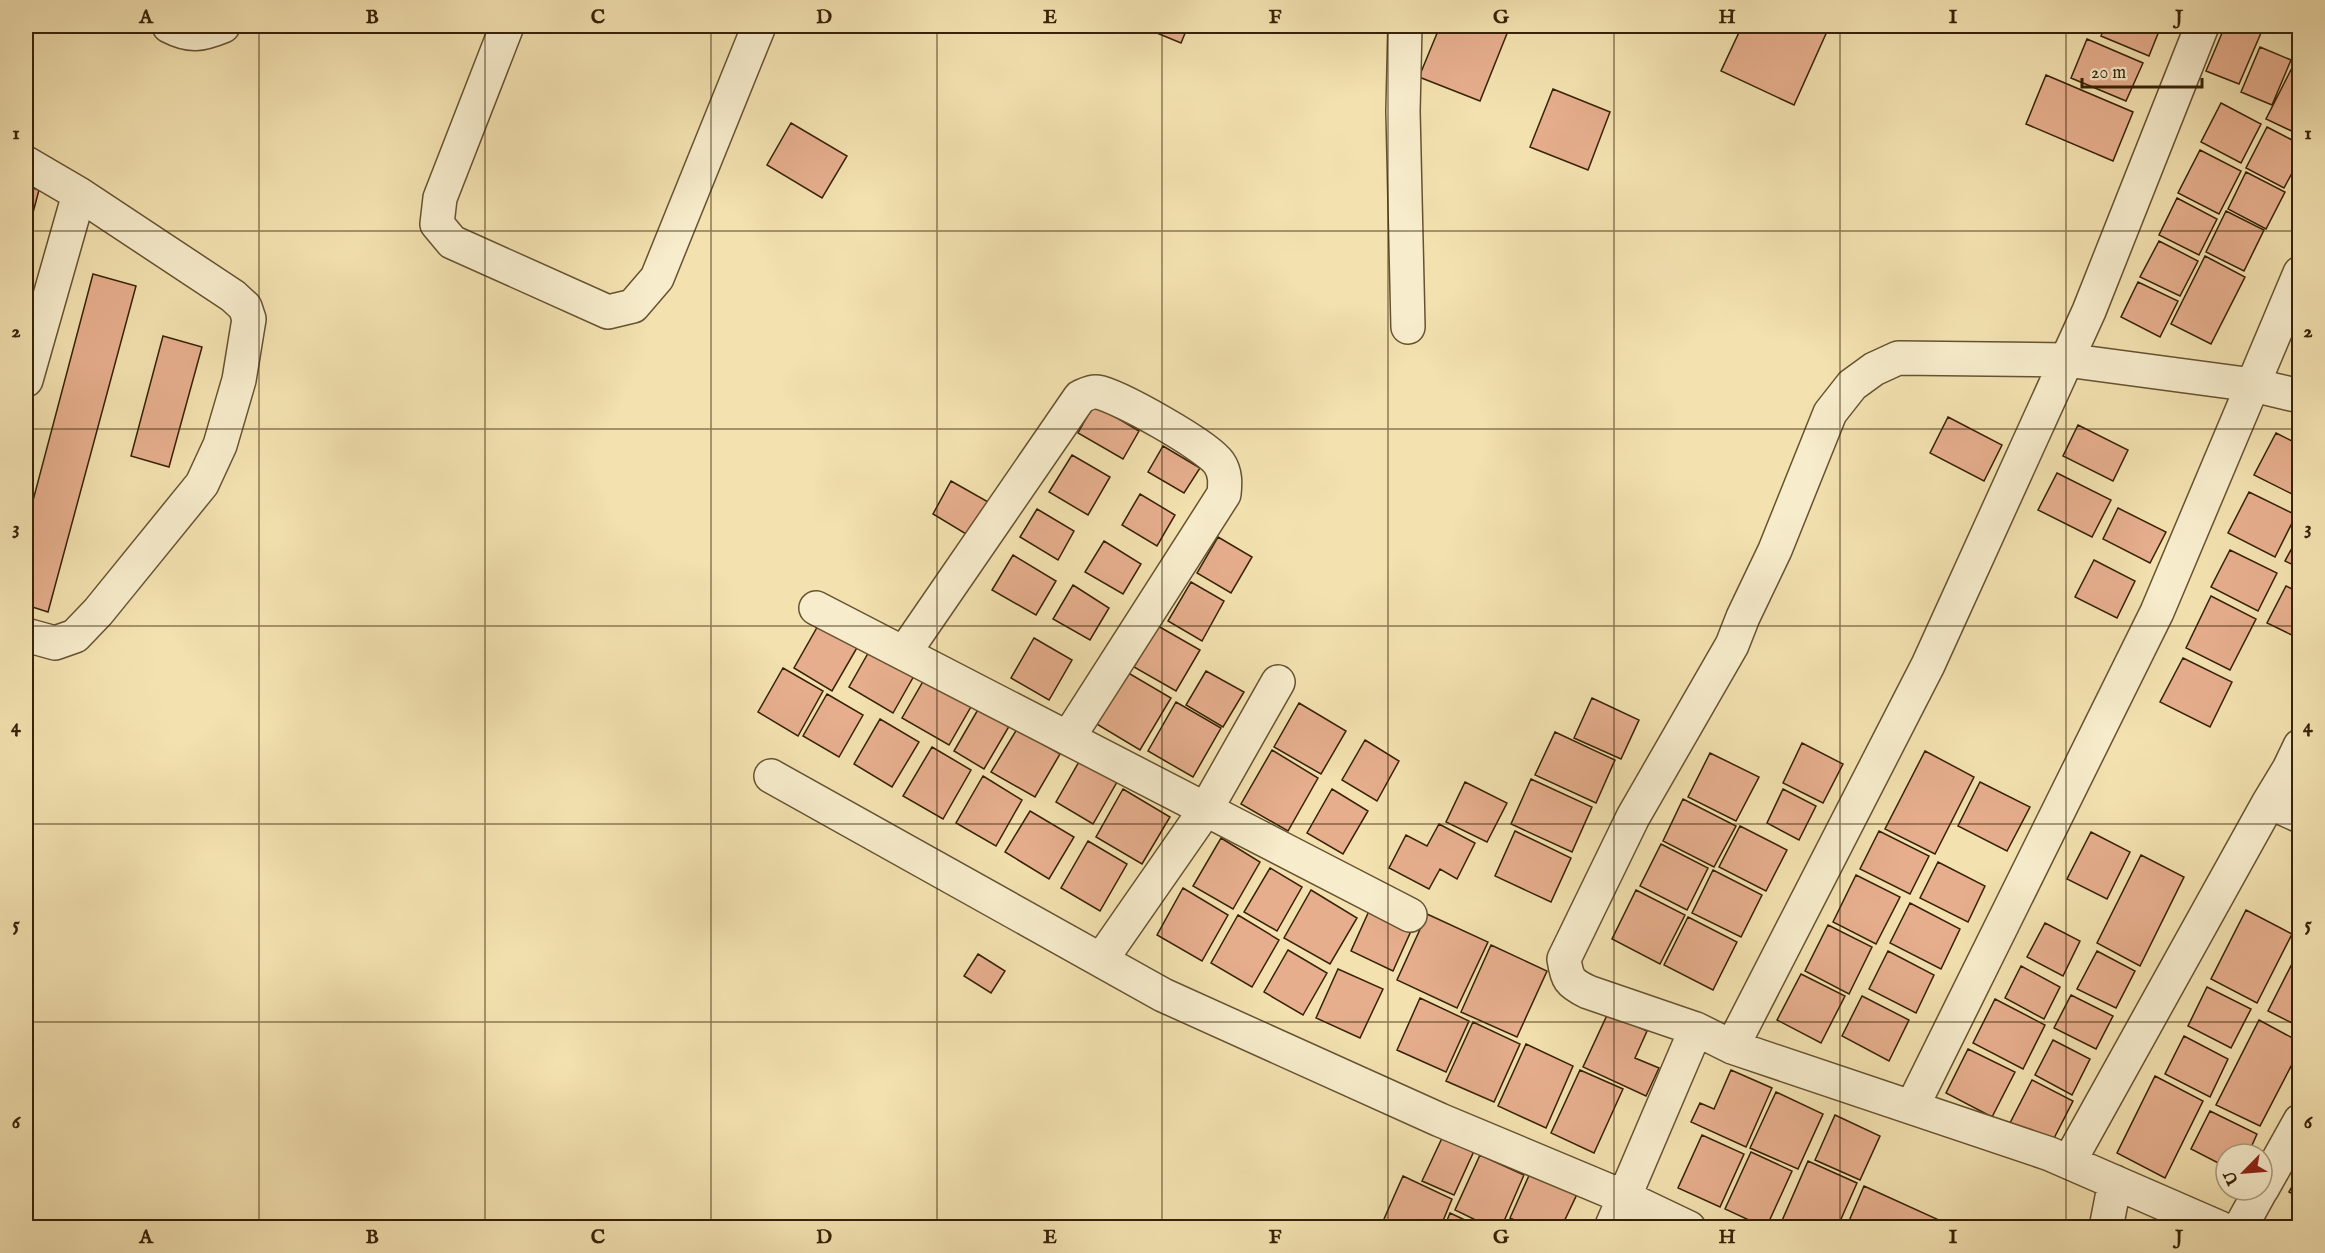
<svg xmlns="http://www.w3.org/2000/svg" width="2325" height="1253" viewBox="0 0 2325 1253" font-family="'IM FELL English',serif">
<rect width="100%" height="100%" fill="#f3e1b0"/>
<filter id="stains"><feTurbulence type="fractalNoise" baseFrequency=".00333" numOctaves="4"/><feColorMatrix values="0 0 0 0 .2 0 0 0 0 .09 0 0 0 0 .02 0 0 0 .5 -.17"/></filter>
<radialGradient id="worn" r=".72"><stop offset=".6" stop-color="#630" stop-opacity="0"/><stop offset="1" stop-color="#630" stop-opacity=".3"/></radialGradient>
<path fill="#e6ae8d" stroke="#372206" stroke-width="1.5" d="M1140 26H1188L1181 43Z
M1440 26H1510L1480 101 1419 77Z
M1742 26 1829 27 1794 105 1721 71Z
M2105 26H2161L2149 56 2101 36Z
M2225 26H2264L2239 84 2206 71Z
M2087 39 2143 63 2126 101 2071 78Z
M2260 47 2291 60 2272 105 2241 92Z
M2300 52V135L2266 119Z
M2046 75 2133 112 2113 161 2026 124Z
M1553 89 1610 112 1588 170 1530 147Z
M2221 103 2261 124 2241 163 2201 142Z
M791 123 847 156 822 198 767 165Z
M2267 127 2300 144V158L2284 188 2246 168Z
M2200 150 2241 171 2219 214 2178 193Z
M2246 172 2285 192 2266 229 2228 209Z
M26 186 39 190 26 239Z
M2177 198 2217 219 2199 255 2159 235Z
M2226 211 2264 230 2244 271 2206 252Z
M2159 241 2198 261 2180 296 2140 277Z
M2205 256 2245 277 2211 344 2171 324Z
M93 274 136 286 48 612 26 605V527Z
M2138 282 2178 301 2160 337 2121 317Z
M163 336 202 347 169 467 131 456Z
M1094 404 1139 431 1123 459 1078 433Z
M1948 417 2002 445 1984 481 1930 453Z
M2078 425 2128 450 2113 481 2063 456Z
M2276 433 2300 445V498L2254 475Z
M1163 446 1200 468 1184 493 1148 472Z
M1072 455 1110 477 1088 515 1049 492Z
M2057 473 2111 500 2092 537 2038 510Z
M951 481 990 503 971 537 933 514Z
M2249 492 2296 515 2275 557 2228 533Z
M1140 494 1175 515 1157 546 1122 525Z
M2118 508 2166 532 2150 563 2103 539Z
M1037 509 1074 531 1058 560 1020 537Z
M2300 533V568L2285 561Z
M1218 537 1252 557 1231 593 1197 573Z
M1104 541 1141 564 1123 594 1085 572Z
M2230 550 2277 573 2258 611 2211 587Z
M1013 555 1056 581 1036 615 992 590Z
M2094 560 2135 581 2117 618 2075 597Z
M1191 582 1224 601 1202 641 1168 621Z
M1073 585 1109 608 1090 640 1053 619Z
M2286 586 2300 593V639L2267 623Z
M2211 596 2256 619 2230 670 2186 648Z
M819 624 858 646 832 691 794 668Z
M1158 626 1200 650 1176 691 1134 667Z
M1034 638 1072 660 1049 700 1011 678Z
M871 648 915 674 893 713 849 687Z
M2183 658 2232 682 2210 727 2160 702Z
M783 668 823 691 798 736 758 712Z
M1125 671 1171 698 1140 750 1095 723Z
M1206 671 1244 692 1223 727 1186 705Z
M925 678 972 705 949 745 902 718Z
M827 694 863 715 839 757 803 736Z
M1592 698 1639 720 1621 759 1574 738Z
M1176 702 1221 728 1193 777 1148 751Z
M1299 703 1346 731 1321 774 1274 747Z
M980 706 1011 723 984 769 954 751Z
M880 719 919 742 892 787 854 764Z
M1017 729 1060 754 1035 797 991 772Z
M1555 732 1615 760 1596 803 1535 775Z
M1365 740 1399 761 1377 801 1342 780Z
M1802 743 1843 764 1823 803 1783 783Z
M932 747 971 770 943 819 903 796Z
M1272 750 1318 778 1288 831 1241 804Z
M1925 751 1974 777 1935 854 1885 829Z
M1710 753 1759 777 1736 821 1688 797Z
M1080 760 1117 782 1093 824 1056 802Z
M983 776 1022 800 996 846 956 823Z
M1531 779 1592 807 1572 852 1511 824Z
M1465 782 1507 803 1487 842 1446 822Z
M1980 782 2030 807 2007 851 1958 826Z
M1123 789 1170 817 1142 864 1096 837Z
M1332 789 1368 811 1343 854 1307 833Z
M1783 789 1816 806 1799 840 1767 823Z
M1683 799 1736 826 1714 867 1663 841Z
M1030 811 1074 837 1049 879 1005 852Z
M1439 824 1475 843 1457 879 1440 869 1429 889 1389 868 1406 835 1427 846Z
M1740 826 1787 850 1766 891 1719 867Z
M1515 831 1571 858 1551 902 1495 876Z
M1879 831 1929 856 1910 894 1860 869Z
M2091 832 2130 852 2107 899 2067 879Z
M1221 838 1260 862 1233 909 1193 886Z
M1088 841 1127 864 1100 911 1061 888Z
M1661 844 1708 868 1687 910 1640 886Z
M2141 855 2184 877 2140 966 2097 943Z
M1938 862 1985 886 1968 922 1920 898Z
M1270 868 1302 887 1277 931 1244 912Z
M1713 870 1762 895 1741 937 1692 913Z
M1856 875 1900 897 1876 944 1833 922Z
M1183 888 1228 915 1202 961 1157 935Z
M1311 890 1357 918 1330 964 1284 938Z
M1636 890 1685 915 1660 964 1612 939Z
M1910 903 1960 929 1941 969 1890 943Z
M2246 910 2292 934 2257 1003 2211 979Z
M1369 911 1411 931 1393 971 1351 951Z
M1427 914 1488 942 1457 1008 1397 980Z
M1238 915 1279 940 1252 987 1211 963Z
M1688 917 1737 942 1713 990 1664 965Z
M2045 923 2080 941 2063 976 2027 957Z
M1828 925 1872 947 1849 994 1805 971Z
M1491 945 1547 971 1517 1037 1461 1012Z
M2300 948V1027L2268 1011Z
M1288 950 1327 973 1303 1015 1264 992Z
M1888 951 1934 975 1916 1013 1869 989Z
M2097 951 2135 971 2116 1008 2077 989Z
M978 954 1005 971 991 993 964 976Z
M2021 966 2060 987 2044 1019 2005 998Z
M1338 969 1383 989 1360 1038 1316 1018Z
M1801 974 1845 996 1821 1043 1777 1020Z
M2207 987 2251 1009 2231 1048 2188 1026Z
M2071 995 2113 1016 2096 1049 2054 1028Z
M1862 996 1909 1020 1889 1061 1842 1036Z
M1420 998 1469 1021 1446 1072 1397 1050Z
M1995 999 2045 1025 2023 1069 1973 1043Z
M1608 1013 1647 1031 1635 1058 1659 1068 1646 1096 1583 1067Z
M2259 1020 2300 1042V1049L2260 1126 2216 1105Z
M1473 1022 1520 1044 1494 1102 1446 1081Z
M2184 1036 2228 1059 2210 1097 2165 1074Z
M2053 1040 2090 1059 2072 1095 2035 1075Z
M1526 1044 1573 1066 1546 1128 1498 1106Z
M1968 1049 2015 1072 1992 1117 1946 1093Z
M1580 1070 1623 1089 1594 1153 1551 1133Z
M1731 1070 1772 1088 1746 1147 1691 1122 1700 1103 1714 1109Z
M2155 1076 2203 1101 2165 1178 2117 1153Z
M2032 1080 2073 1101 2050 1146 2009 1125Z
M1776 1092 1823 1114 1798 1169 1750 1148Z
M2210 1111 2257 1134 2248 1154H2226V1167L2191 1149Z
M1835 1115 1880 1136 1860 1180 1815 1160Z
M1702 1135 1744 1154 1720 1207 1678 1188Z
M1443 1136 1474 1151 1454 1195 1422 1181Z
M1751 1152 1792 1171 1766 1228 1725 1209Z
M1480 1155 1524 1175 1501 1228H1492L1455 1210Z
M1808 1161 1857 1183 1837 1228H1791L1781 1223Z
M1531 1171 1578 1192 1561 1228H1533L1510 1218Z
M2300 1172V1198L2289 1192Z
M1403 1176 1452 1199 1440 1228H1380Z
M1864 1186 1939 1220 1935 1228H1846Z
M1450 1213 1482 1228H1444Z
M1509 1221 1524 1228H1506Z"/>
<g fill="none" stroke-linecap="round" stroke-linejoin="round">
<defs>
<path id="street" d="M169 26C190 37 201 35 223 26
M507 26 440 198 437 224 452 242 608 312 633 306 657 278 759 26
M1405 26 1403 111 1408 327
M26 163 79 194 233 296 245 307 249 319 239 380 220 445 202 484 98 612 75 636 55 643 26 635
M26 380 79 194
M816 608 1410 915
M904 653 1080 397C1085 395 1091 391 1097 392 1117 395 1208 446 1219 463 1226 473 1225 484 1224 494L1068 738
M771 776 1163 995 1440 1120 1624 1197 1689 1228
M2269 802 2300 816
M1101 960 1206 809 1278 682
M1732 1047 1928 665 2089 311 2202 26
M1912 1107 2157 612 2300 273
M2069 1162 2269 802 2289 769 2300 746
M2262 1189 2300 1121
M1611 1228 1696 1029
M2106 1228 2115 1182
M2220 1228 2050 1154 1732 1047 1696 1029 1588 992C1569 983 1567 979 1564 959L1633 817 1732 645 1743 617 1775 550 1830 413 1852 385 1874 369 1898 358 2066 360 2253 385 2300 396
M2240 1228 2261 1190"/>
</defs>
<use href="#street" stroke="#665230" stroke-width="36"/>
<use href="#street" stroke="#f7eccc" stroke-width="33"/>
</g>
<path fill="none" stroke="#372206" stroke-width="1.5" stroke-opacity="0.55" d="M259 26V1228M485 26V1228M711 26V1228M937 26V1228M1162 26V1228M1388 26V1228M1614 26V1228M1840 26V1228M2066 26V1228M26 231H2300M26 429H2300M26 626H2300M26 824H2300M26 1022H2300"/>
<rect width="2325" height="1253" fill="none" stroke="#f3e1b0" stroke-width="66"/>
<g transform="translate(2244 1172) rotate(245)"><circle r="28" fill="#f7eccc" stroke="#aa9b7d" stroke-width="1.5"/>
<path d="M0-4.5L10 22L0 15L-10 22Z" fill="#8f2418"/>
<text y="-9" font-size="16" font-weight="bold" text-anchor="middle" fill="#372206">U</text>
</g>
<path d="M2082 78v9h120v-9" fill="none" stroke="#372206" stroke-width="3"/>
<text x="2091" y="78" font-size="18" fill="#372206" stroke="#f7eccc" stroke-width="4.5" paint-order="stroke">20 m</text>
<rect x="33" y="33" width="2259" height="1187" fill="none" stroke="#372206" stroke-width="2"/>
<g font-size="20" text-anchor="middle" font-weight="bold" fill="#372206">
<text x="146" y="23">A</text>
<text x="372" y="23">B</text>
<text x="598" y="23">C</text>
<text x="824" y="23">D</text>
<text x="1050" y="23">E</text>
<text x="1275" y="23">F</text>
<text x="1501" y="23">G</text>
<text x="1727" y="23">H</text>
<text x="1953" y="23">I</text>
<text x="2179" y="23">J</text>
<text x="16" y="139">1</text>
<text x="2308" y="139">1</text>
<text x="16" y="337">2</text>
<text x="2308" y="337">2</text>
<text x="16" y="534">3</text>
<text x="2308" y="534">3</text>
<text x="16" y="732">4</text>
<text x="2308" y="732">4</text>
<text x="16" y="930">5</text>
<text x="2308" y="930">5</text>
<text x="16" y="1128">6</text>
<text x="2308" y="1128">6</text>
<text x="146" y="1243">A</text>
<text x="372" y="1243">B</text>
<text x="598" y="1243">C</text>
<text x="824" y="1243">D</text>
<text x="1050" y="1243">E</text>
<text x="1275" y="1243">F</text>
<text x="1501" y="1243">G</text>
<text x="1727" y="1243">H</text>
<text x="1953" y="1243">I</text>
<text x="2179" y="1243">J</text>
</g>
<rect width="100%" height="100%" filter="url(#stains)"/>
<rect width="100%" height="100%" fill="url(#worn)"/>
</svg>
